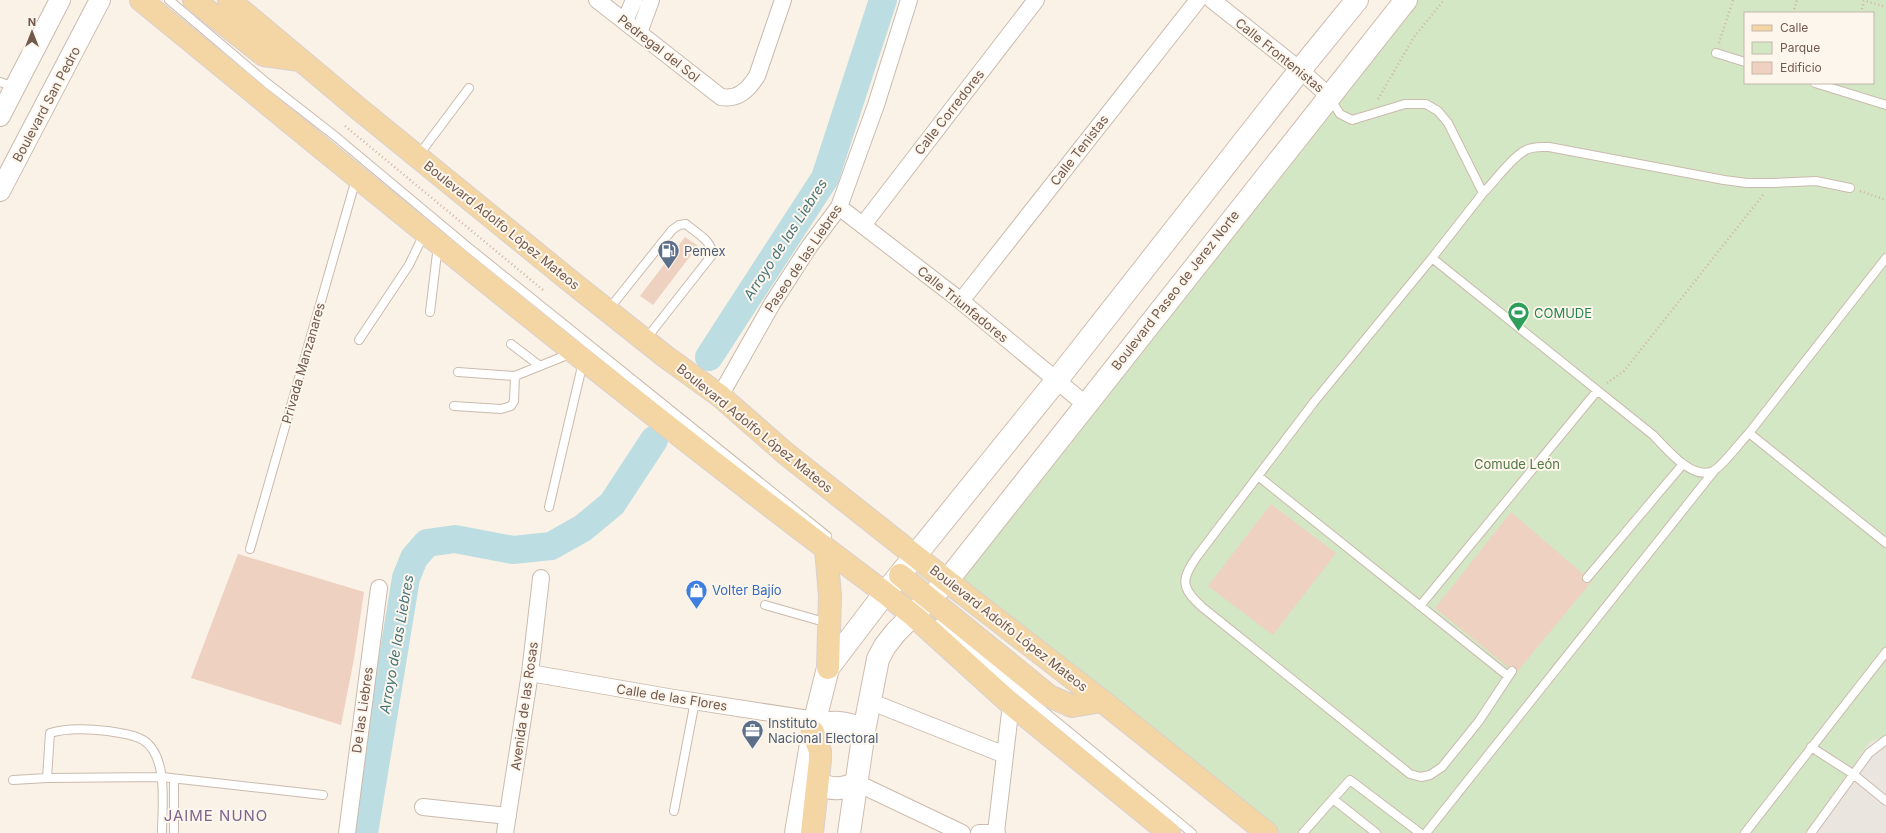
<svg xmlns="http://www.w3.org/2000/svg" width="1886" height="833" viewBox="0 0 1886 833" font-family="Inter,sans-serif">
<rect width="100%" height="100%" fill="#faf2e6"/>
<path fill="#ebe5e0" d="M1886 736V833H1792L1870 742Z"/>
<path fill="#d3e7c5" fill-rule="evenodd" d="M1416 0H1886V736L1870 742 1805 833H1256L950 584ZM1745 13H1873V83H1745Z"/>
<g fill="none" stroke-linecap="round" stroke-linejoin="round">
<path stroke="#bcdde2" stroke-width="28" d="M709 357 825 178 883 0
M364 833 406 578 414 558 427 543 455 539 513 550 551 546 583 528 612 504 654 440"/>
</g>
<path fill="#eed1c0" d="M685 237 698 246 653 305 640 296Z
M1271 504 1336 553 1273 635 1208 586Z
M1511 512 1583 574 1582 577 1583 582 1586 583 1592 581 1517 672 1515 667 1512 666 1508 667 1435 608Z
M238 554 364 592 354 659 341 725 191 678Z"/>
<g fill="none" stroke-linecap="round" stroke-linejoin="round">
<defs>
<path id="service" d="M169 0 267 83 335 136 468 247 827 536
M1716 53 1745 62
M0 82 14 87
M1815 83 1886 105
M1330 98 1340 114 1352 120 1405 104H1426L1438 111 1448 123 1483 193 1432 258 1653 435C1666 448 1692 481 1713 471 1722 467 1741 441 1749 433L1886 543
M418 156 469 88
M1483 193C1495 181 1512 157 1526 150 1533 146 1541 147 1549 147L1724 180 1747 183H1772L1816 181 1850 188
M1432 258 1314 402 1198 555C1181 579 1180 587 1202 607L1410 774 1421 777 1430 775 1442 767 1479 721 1512 671
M609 309 672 230 679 225 686 224C696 233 713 241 712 255L646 339
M430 312 438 245
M359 340 409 265 424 234
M511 344 540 366
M458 372 515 376 572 353
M454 406 501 409 511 406 514 401 515 376
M1749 433 1886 258
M1258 476 1508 676
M549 507 583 362
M250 549 356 179
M1587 578 1683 464
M765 605 828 623
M1420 606 1597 391
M938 624 1192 833
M1811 747 1853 774 1886 801
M47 778 50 733C67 728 90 729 108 731 119 733 134 734 143 740 169 756 162 807 162 833
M13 780 47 778 162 777 323 795
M674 811 695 701
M174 833V779
M1303 833 1333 799
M1376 833 1333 799 1350 780 1420 833
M1426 833 1714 471
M1745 833 1886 652
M1811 833 1869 753 1886 740"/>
<path id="minor" d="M597 0 721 97C738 100 748 90 757 76L783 0
M1212 0 1300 70 1329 96
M625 21 634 0
M639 33 651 0
M839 207 961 301 1085 404
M863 225 1036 0
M961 301 1198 0
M720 396 772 304 809 247 839 207 876 105 909 0
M530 673 674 698 815 720
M869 701 1005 755
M857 783 962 833
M423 807 508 816
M996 832 1011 704
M347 833 379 588
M505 833 530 673 541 578
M979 833H997"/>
<path id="tertiary" d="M0 116 60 0
M0 191 100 0"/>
<path id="secondary" d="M814 726C832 721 847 721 864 731
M818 783C832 791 843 789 857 783
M796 833 815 720 828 668 885 593 1056 381 1300 70 1357 0
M849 833 864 731 878 659 885 646 896 632 947 581 1406 0"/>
<path id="primary" d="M141 0C386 201 631 403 885 593L914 616 1011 704 1169 833
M194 0 264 55 300 60
M229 0 359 109 569 280 666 357 720 396 785 453 947 581 1102 701 1267 833
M826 549 830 596 828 668
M900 575 1049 696 1072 706 1102 701
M812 833 820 760V751L813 732"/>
</defs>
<use href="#service" stroke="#cbbaad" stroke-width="10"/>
<use href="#minor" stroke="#cbbaad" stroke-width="18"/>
<use href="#tertiary" stroke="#cbbaad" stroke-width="22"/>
<use href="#secondary" stroke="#d0bcae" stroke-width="24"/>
<use href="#primary" stroke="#d8d1cd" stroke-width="24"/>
<path stroke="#d2b5a3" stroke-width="2.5" stroke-dasharray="1 3" stroke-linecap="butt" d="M1863 0 1886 7
M1793 13 1797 0
M1861 13 1864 1
M1719 43 1733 0
M1378 99 1414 37 1444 0
M345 126 543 290
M1860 191 1886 200
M1607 383 1624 371 1763 195"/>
<use href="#service" stroke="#fff" stroke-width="8"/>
<use href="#minor" stroke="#fff" stroke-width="16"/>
<use href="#tertiary" stroke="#fff" stroke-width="20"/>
<use href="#secondary" stroke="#fff" stroke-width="22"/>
<use href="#primary" stroke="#f4d5a4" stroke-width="22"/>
</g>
<defs>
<symbol id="fuel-pin" viewBox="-11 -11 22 30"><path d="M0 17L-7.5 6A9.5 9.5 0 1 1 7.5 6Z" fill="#5c6f8a" stroke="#fdf6ec"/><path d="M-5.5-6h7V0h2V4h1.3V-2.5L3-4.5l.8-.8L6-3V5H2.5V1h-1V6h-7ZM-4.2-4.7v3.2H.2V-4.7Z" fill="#fff"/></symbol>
<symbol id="stadium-pin" viewBox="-11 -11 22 30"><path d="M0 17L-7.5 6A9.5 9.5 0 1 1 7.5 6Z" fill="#2e9e5b" stroke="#fdf6ec"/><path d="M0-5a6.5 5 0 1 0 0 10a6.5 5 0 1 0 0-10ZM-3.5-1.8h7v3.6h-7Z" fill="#fff"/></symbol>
<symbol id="shop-pin" viewBox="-11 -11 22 30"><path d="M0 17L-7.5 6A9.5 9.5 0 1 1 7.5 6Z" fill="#3f7fe0" stroke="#fdf6ec"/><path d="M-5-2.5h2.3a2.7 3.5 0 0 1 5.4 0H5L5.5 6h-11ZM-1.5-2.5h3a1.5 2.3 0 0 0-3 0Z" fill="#fff"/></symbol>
<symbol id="office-pin" viewBox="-11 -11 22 30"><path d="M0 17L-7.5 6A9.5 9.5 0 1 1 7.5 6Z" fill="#5c6f8a" stroke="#fdf6ec"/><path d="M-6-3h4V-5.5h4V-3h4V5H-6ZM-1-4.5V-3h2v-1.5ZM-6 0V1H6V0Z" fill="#fff"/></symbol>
</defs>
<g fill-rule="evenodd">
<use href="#fuel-pin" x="656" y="238" width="25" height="34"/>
<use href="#stadium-pin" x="1506" y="300" width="25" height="34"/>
<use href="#shop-pin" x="684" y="578" width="25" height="34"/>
<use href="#office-pin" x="740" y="718" width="25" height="34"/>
</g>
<g text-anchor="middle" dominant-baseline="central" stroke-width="4" stroke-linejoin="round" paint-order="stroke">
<g font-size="13" fill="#72594d" stroke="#fdf6ec">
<text transform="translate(659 48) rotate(38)">Pedregal del Sol</text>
<text transform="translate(1280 55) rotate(39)">Calle Frontenistas</text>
<text transform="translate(46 104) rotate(-62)">Boulevard San Pedro</text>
<text transform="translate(949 112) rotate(-52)">Calle Corredores</text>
<text transform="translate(1079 150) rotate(-52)">Calle Tenistas</text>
<text transform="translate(502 225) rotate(39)">Boulevard Adolfo López Mateos</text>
<text transform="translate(803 258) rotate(-56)">Paseo de las Liebres</text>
<text transform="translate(1175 290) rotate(-52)">Boulevard Paseo de Jerez Norte</text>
<text transform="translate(963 304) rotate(39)">Calle Triunfadores</text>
<text transform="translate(303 363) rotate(-74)">Privada Manzanares</text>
<text transform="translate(755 428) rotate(39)">Boulevard Adolfo López Mateos</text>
<text transform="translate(1009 628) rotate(38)">Boulevard Adolfo López Mateos</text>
<text transform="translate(672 697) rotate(9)">Calle de las Flores</text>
<text transform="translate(524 706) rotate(-82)">Avenida de las Rosas</text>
<text transform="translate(362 710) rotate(-82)">De las Liebres</text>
</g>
<g font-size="13" fill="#4e5e75" stroke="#fdf6ec" text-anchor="start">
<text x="684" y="251">Pemex</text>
<text x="768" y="723">Instituto<tspan x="768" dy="15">Nacional Electoral</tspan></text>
</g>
<g font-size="13" fill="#27864d" stroke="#fdf6ec" text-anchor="start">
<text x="1534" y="313">COMUDE</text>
</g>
<g font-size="13" fill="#547746" stroke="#fdf6ec">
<text x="1517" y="464">Comude León</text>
</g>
<g font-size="13" fill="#366cbe" stroke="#fdf6ec" text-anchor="start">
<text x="712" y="590">Volter Bajío</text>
</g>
<g font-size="14" font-style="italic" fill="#45747c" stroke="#fdf6ec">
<text transform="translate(785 239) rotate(-57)">Arroyo de las Liebres</text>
<text transform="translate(396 644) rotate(-80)">Arroyo de las Liebres</text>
</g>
<g font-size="15" letter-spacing="1" fill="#7f658e" stroke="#fdf6ec">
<text x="216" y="815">JAIME NUNO</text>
</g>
</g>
<rect x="1744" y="12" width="130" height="72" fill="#fdf6ec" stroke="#c5b7ac"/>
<rect x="1752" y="25" width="20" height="6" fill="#f4d5a4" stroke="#c5b7ac"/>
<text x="1780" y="32" font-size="12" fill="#72594d">Calle</text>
<rect x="1752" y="42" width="20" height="12" fill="#d3e7c5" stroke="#c5b7ac"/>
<text x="1780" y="52" font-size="12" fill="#72594d">Parque</text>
<rect x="1752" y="62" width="20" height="12" fill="#eed1c0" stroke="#c5b7ac"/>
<text x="1780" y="72" font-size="12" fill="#72594d">Edificio</text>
<g transform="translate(32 32)" stroke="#fdf6ec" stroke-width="3" paint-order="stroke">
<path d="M0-3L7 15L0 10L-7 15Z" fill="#72594d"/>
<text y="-6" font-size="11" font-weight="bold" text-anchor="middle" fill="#72594d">N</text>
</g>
</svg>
